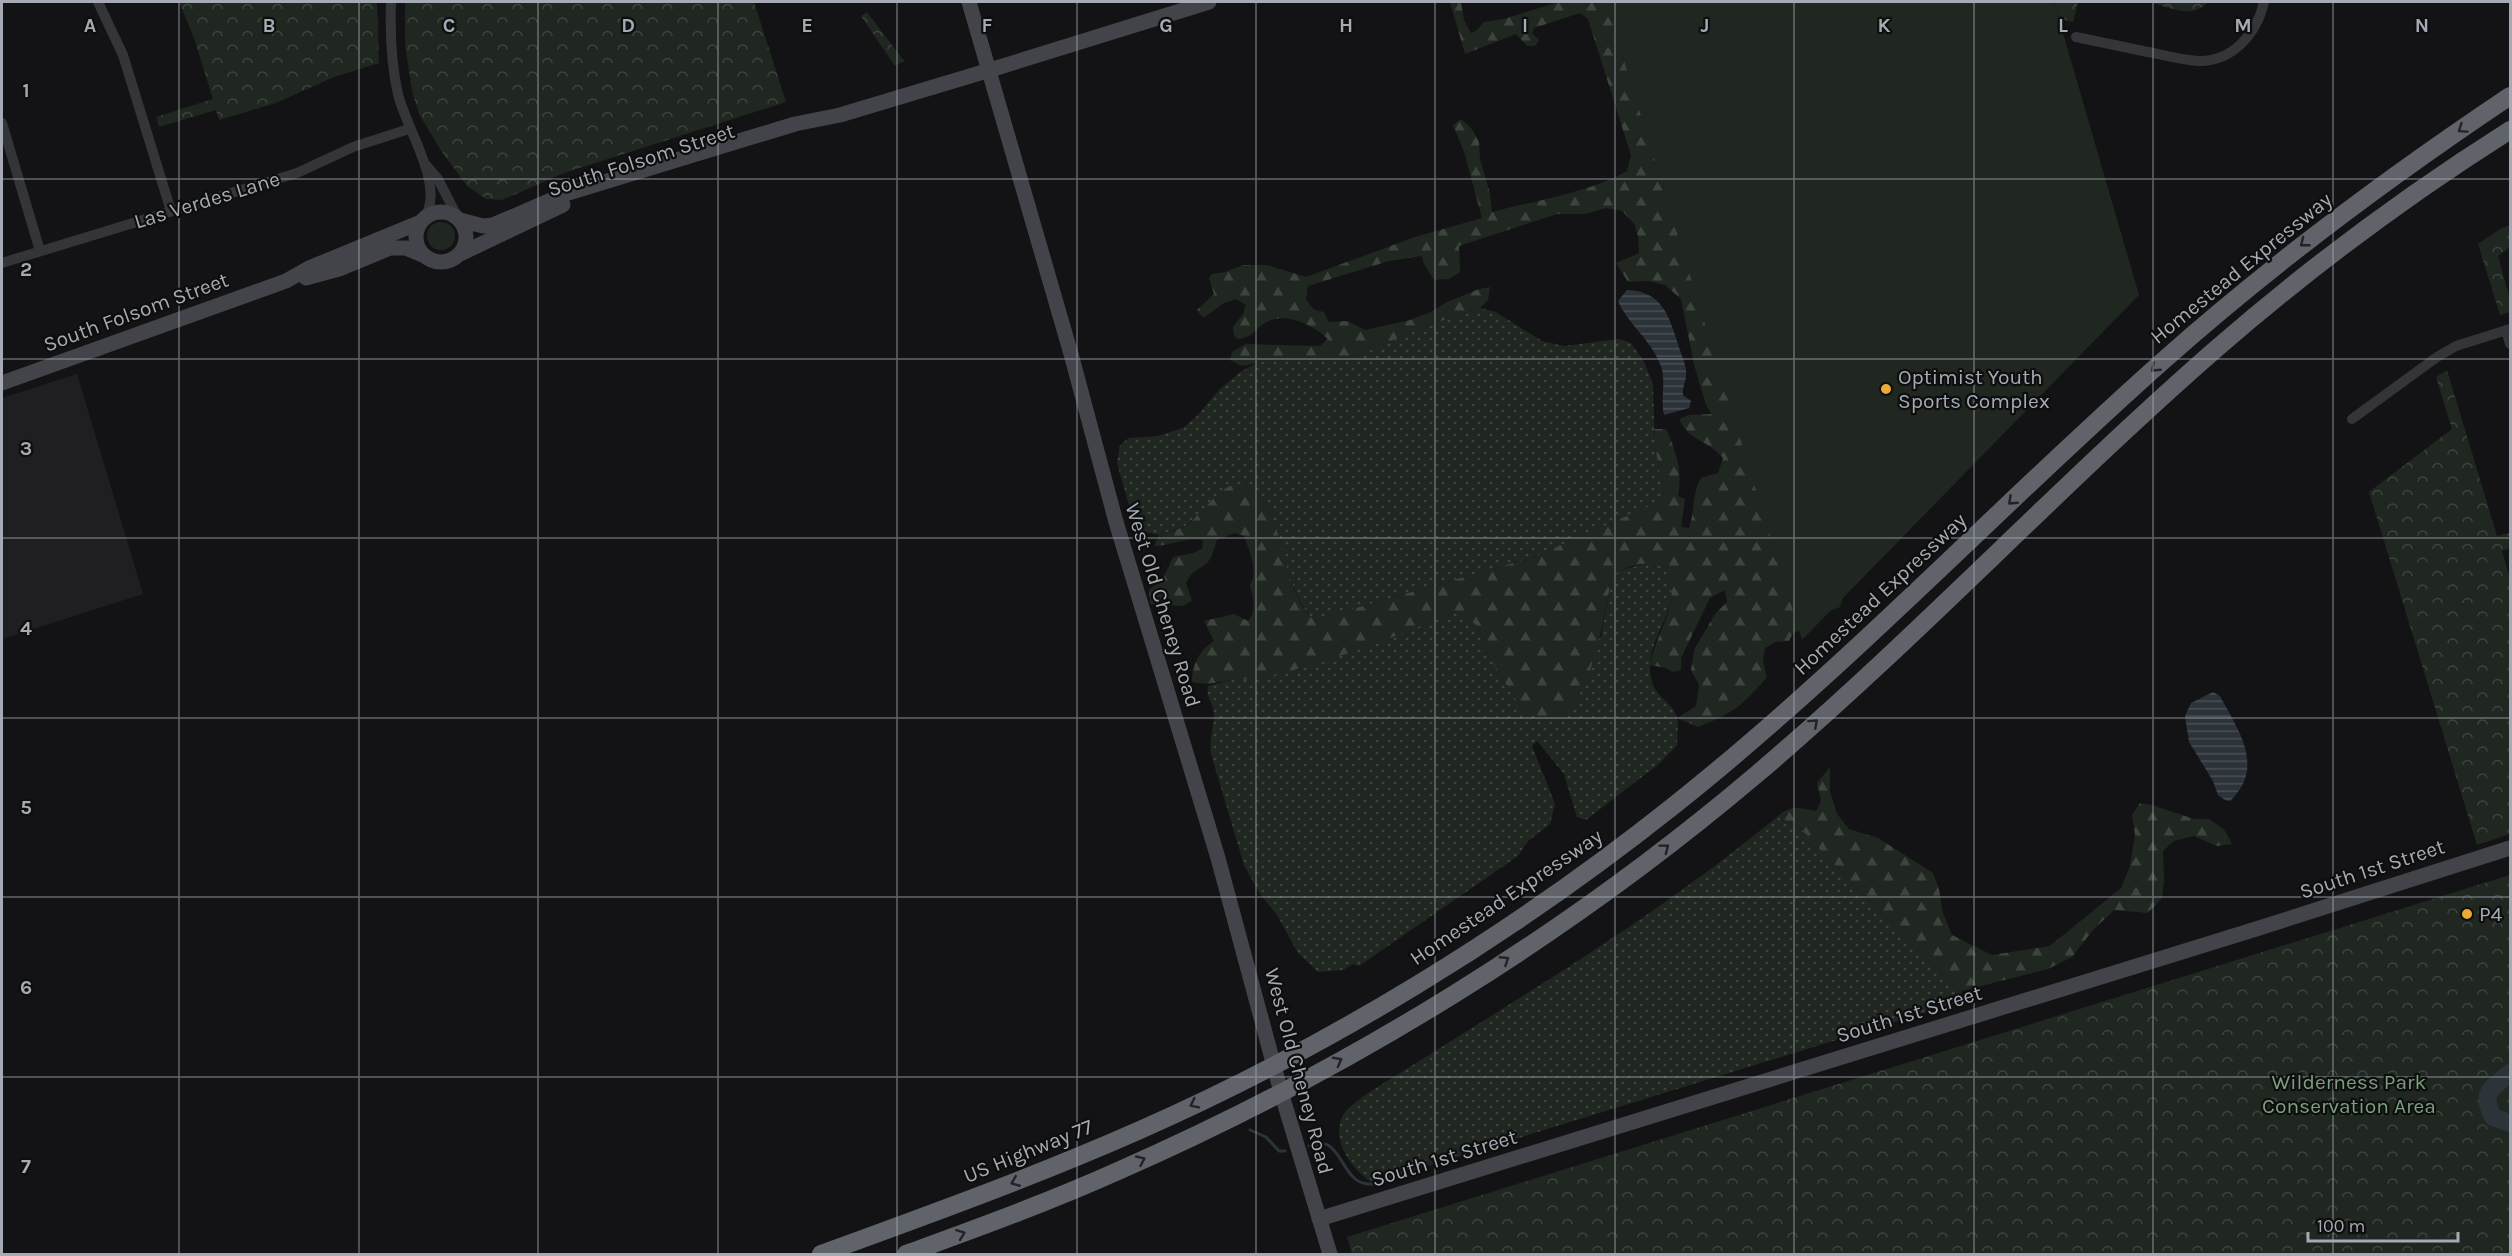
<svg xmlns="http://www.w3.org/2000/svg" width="2512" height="1256" viewBox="0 0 2512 1256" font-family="Karla,sans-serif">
<defs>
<pattern id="grass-dots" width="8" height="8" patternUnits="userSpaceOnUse" patternTransform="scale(1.5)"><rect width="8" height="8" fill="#1f2720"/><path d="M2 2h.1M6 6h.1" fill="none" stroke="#3d443e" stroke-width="1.8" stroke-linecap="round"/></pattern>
<pattern id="forest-firs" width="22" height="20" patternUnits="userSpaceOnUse" patternTransform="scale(1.5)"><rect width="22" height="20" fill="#1f2720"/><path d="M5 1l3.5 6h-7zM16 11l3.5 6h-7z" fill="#3d443e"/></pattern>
<pattern id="park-crowns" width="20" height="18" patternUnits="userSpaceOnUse" patternTransform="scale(1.5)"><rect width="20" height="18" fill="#1f2720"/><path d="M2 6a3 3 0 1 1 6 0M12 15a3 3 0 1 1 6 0" fill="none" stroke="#3d443e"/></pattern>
<pattern id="water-rules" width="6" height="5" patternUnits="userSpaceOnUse" patternTransform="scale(1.5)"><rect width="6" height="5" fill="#2c343a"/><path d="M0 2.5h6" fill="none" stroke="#484f54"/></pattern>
</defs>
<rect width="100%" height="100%" fill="#131315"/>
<path fill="#1f1f21" d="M77 374 143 594 2 639V398Z"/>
<path fill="url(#grass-dots)" d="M1480 308 1496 312 1542 341 1564 346 1619 339 1631 343 1644 362 1653 384 1655 447 1664 495 1659 503 1534 557 1314 620C1293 604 1278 535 1269 508L1230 486 1185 526 1159 535 1136 530 1117 463 1120 445 1129 438 1158 436 1183 428 1198 415 1219 390 1240 372 1257 363 1278 359H1350L1426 326Z
M1651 562 1662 565C1689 601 1650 631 1650 666 1649 698 1671 698 1677 717 1679 725 1677 737 1677 745L1660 763 1586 820 1577 817 1564 774 1537 741 1532 746 1555 804 1550 824 1527 842 1518 856 1359 966 1353 964 1343 970 1318 972 1298 953 1277 915 1259 893 1244 865 1211 754C1209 737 1214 728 1214 714 1214 703 1205 698 1208 686L1231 680 1257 678 1458 611 1476 625 1489 657 1523 711 1601 637 1612 577 1618 571Z
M1777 817 1800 828 1874 906 1916 945 1947 980 1962 991 1959 1002 1373 1183C1352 1170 1330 1140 1343 1115 1348 1107 1360 1099 1368 1093 1507 1005 1650 922 1777 817Z"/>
<path fill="url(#forest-firs)" d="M1450 2H1461L1464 20 1471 33 1476 31 1484 22 1504 19 1558 2H1635L1848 577 1840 607 1820 614 1809 627 1793 633 1789 641 1775 642 1765 648 1763 662 1767 677C1741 707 1735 712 1698 727L1677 718 1696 706 1699 685 1691 670 1694 650 1715 614 1727 602 1725 590 1710 598 1681 658V670L1673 672 1666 668 1650 665C1655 632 1687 598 1662 565 1646 561 1624 565 1612 577 1605 608 1591 717 1550 720 1542 720 1531 714 1523 711L1489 657 1476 625 1458 611C1393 637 1328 664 1259 678 1250 680 1241 679 1232 680 1215 682 1210 686 1192 682 1192 665 1199 650 1214 641L1204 621 1234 614 1248 621C1257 611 1253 597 1250 585 1259 570 1249 551 1244 536L1235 533 1217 540C1214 547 1213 557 1207 563 1196 572 1194 568 1186 583L1192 601 1182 606 1150 604 1149 590 1163 579 1173 557 1193 553 1202 549 1203 541C1190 536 1170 546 1154 546L1159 535C1167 532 1177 530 1185 526 1199 517 1216 492 1230 486 1246 479 1264 497 1270 510 1282 539 1290 602 1314 620L1534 557 1659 502 1664 495 1655 447V429H1666C1676 451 1683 471 1678 496L1685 499 1681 527 1689 528C1695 511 1692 493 1701 478L1718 473 1723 458C1708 440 1690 442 1679 419L1689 415 1712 414 1706 405 1694 364 1681 299 1665 285 1648 281 1628 282 1616 263 1639 253 1638 237 1635 225 1622 211 1606 208 1585 214H1557L1459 246 1460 272 1449 279 1434 280 1424 264 1422 256 1389 261 1308 286 1306 299 1314 310 1324 312 1329 322 1348 321 1365 330 1410 320 1431 312 1445 303 1479 289 1490 287 1488 300 1480 308 1426 326 1350 359H1278L1242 366 1230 360 1232 352 1246 344 1320 346 1328 339C1312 324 1282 309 1262 325 1250 334 1255 336 1238 339L1234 336 1233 327 1243 314 1246 305 1236 299 1224 303 1203 318 1197 310 1214 294 1209 278 1212 274 1225 272 1243 265H1267L1306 277 1415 237 1482 218 1464 152 1453 125 1461 119 1472 129 1479 142 1480 159 1490 193 1492 212C1534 201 1590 192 1627 171L1631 155 1588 19 1580 13 1534 28 1532 33 1539 40 1535 46H1527L1516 34 1465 54Z
M1830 767V791L1837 814 1849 829 1878 838 1933 873 1939 889 1943 913 1952 935 1992 955 2050 946 2121 888 2130 866 2135 835 2132 815 2140 803 2152 805 2194 819H2209L2224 829 2232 844 2216 846 2194 836 2174 841 2163 851 2164 880 2162 898 2148 913 2114 910 2093 930 2072 957 2048 969 1962 991 1947 980 1916 945 1874 906 1800 828 1777 817C1791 804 1799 808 1816 811L1821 801 1817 783Z"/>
<path fill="url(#park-crowns)" d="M179 2H377L379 63 334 77 276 103 219 120 216 110 159 127 156 117 213 99 194 38Z
M405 2H754L786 102 564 173 502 200 486 199 467 186 442 152 419 114 412 91 405 45Z
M2054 2H2078L2073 22 2059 19Z
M2147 2H2208C2191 21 2169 6 2147 2Z
M867 12 904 61 895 66 861 16Z
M2510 225V247L2498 256 2510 300V312L2500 315 2478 244 2502 228Z
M2447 370 2497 536 2510 533V548L2502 551 2510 579V834L2477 845 2369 492 2452 429 2436 377Z
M2510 875V1254H1352L1347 1237Z"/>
<path fill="#1f2720" d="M1606 2H2054L2139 295 1802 640Z
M427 236a14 14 0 1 1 28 0a14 14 0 1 1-28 0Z"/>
<path fill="url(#water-rules)" d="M1627 290C1662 291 1669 316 1678 344 1680 352 1686 363 1686 372 1687 380 1682 386 1683 395L1691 401 1689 408 1664 415C1660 398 1667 380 1660 364 1651 340 1628 324 1618 301Z
M2213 692 2220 696C2238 730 2266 767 2230 801L2225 800 2218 795 2213 781 2189 742 2185 716 2191 703Z"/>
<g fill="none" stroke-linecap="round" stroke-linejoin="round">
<path stroke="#2c343a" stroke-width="3" d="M1250 1130 1266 1137 1279 1151H1285
M1309 1146C1315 1145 1323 1142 1328 1145 1343 1154 1347 1183 1368 1184 1382 1185 1400 1175 1413 1170"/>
<path stroke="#2c343a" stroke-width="18" d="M2510 1073C2491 1090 2480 1091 2493 1117L2510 1123"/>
<path stroke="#343539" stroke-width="10" d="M98 2 123 55 171 211
M391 2C390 33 391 64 398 94 406 129 445 184 425 217
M2076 37C2100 42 2124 47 2148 52 2164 55 2181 60 2198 61 2233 62 2257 33 2264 2
M2 123 40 251
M426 165 438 179 458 218
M2 263 297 173 353 147 409 129
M2506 330 2510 344
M2352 419 2437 357 2456 346 2510 329"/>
<path stroke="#424449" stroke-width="15" d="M969 2 1071 354 1116 522 1218 858 1281 1092 1330 1254
M416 237a25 25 0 1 1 50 0a25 25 0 1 1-50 0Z
M460 220 483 226 493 225 565 194 795 124 840 115 990 70 1209 2
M458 255 563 205
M306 278 339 269 390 248H406L425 256
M2 383 286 281 309 268 421 222
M1319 1219 2256 929 2510 848"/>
<path stroke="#60636a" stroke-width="18" d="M821 1254C928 1215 1036 1176 1140 1130 1328 1047 1511 935 1672 807 1846 669 1998 507 2164 360 2273 263 2389 177 2510 96
M906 1254C977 1228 1049 1202 1118 1171 1348 1070 1566 936 1757 774 1916 639 2059 486 2216 349 2308 269 2407 195 2510 130"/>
</g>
<defs><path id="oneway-chevron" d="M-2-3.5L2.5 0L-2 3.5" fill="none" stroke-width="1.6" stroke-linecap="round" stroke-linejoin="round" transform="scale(1.5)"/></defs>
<g stroke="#222326">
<use href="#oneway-chevron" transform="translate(2462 129) rotate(146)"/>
<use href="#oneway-chevron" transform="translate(2304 243) rotate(142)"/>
<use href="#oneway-chevron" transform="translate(2155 368) rotate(137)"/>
<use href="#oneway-chevron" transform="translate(2012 501) rotate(137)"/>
<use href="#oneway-chevron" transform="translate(1814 723) rotate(-42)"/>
<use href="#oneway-chevron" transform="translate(1665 848) rotate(-37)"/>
<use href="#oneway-chevron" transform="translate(1505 960) rotate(-33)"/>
<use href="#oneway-chevron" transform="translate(1338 1061) rotate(-28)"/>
<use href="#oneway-chevron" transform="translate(1194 1104) rotate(154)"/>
<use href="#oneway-chevron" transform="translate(1141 1160) rotate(-25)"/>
<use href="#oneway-chevron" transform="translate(1015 1182) rotate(158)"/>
<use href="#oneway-chevron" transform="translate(961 1234) rotate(-21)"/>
</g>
<path fill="none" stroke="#a5aab4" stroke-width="1.5" stroke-opacity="0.55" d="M179 2V1254M359 2V1254M538 2V1254M718 2V1254M897 2V1254M1077 2V1254M1256 2V1254M1435 2V1254M1615 2V1254M1794 2V1254M1974 2V1254M2153 2V1254M2333 2V1254M2 179H2510M2 359H2510M2 538H2510M2 718H2510M2 897H2510M2 1077H2510"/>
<g fill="#ebaa35" stroke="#0e0e0f" stroke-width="2">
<circle cx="1886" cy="389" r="6"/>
<circle cx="2467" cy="914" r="6"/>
</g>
<g text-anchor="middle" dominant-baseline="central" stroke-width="4.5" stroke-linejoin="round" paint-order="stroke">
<g font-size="21" fill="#a5aab4" stroke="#0e0e0f">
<text transform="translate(641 160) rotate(-18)">South Folsom Street</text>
<text transform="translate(207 200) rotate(-17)">Las Verdes Lane</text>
<text transform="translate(2241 268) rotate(-39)">Homestead Expressway</text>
<text transform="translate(136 312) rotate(-20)">South Folsom Street</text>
<text transform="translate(1880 594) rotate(-43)">Homestead Expressway</text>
<text transform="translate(1163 605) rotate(73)">West Old Cheney Road</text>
<text transform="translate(2372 869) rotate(-18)">South 1st Street</text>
<text transform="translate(1506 897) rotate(-34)">Homestead Expressway</text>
<text transform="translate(1909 1014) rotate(-17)">South 1st Street</text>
<text transform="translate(1299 1071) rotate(75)">West Old Cheney Road</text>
<text transform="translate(1028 1151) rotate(-22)">US Highway 77</text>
<text transform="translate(1444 1158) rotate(-17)">South 1st Street</text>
</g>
<g font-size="21" fill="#a5aab4" stroke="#0e0e0f" text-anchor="start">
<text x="1898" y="377">Optimist Youth<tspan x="1898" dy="24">Sports Complex</tspan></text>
<text x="2479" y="914">P4</text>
</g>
<g font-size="21" fill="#7c9f7e" stroke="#0e0e0f">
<text x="2349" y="1082">Wilderness Park<tspan x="2349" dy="24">Conservation Area</tspan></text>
</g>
</g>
<g font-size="20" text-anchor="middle" font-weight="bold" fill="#a5aab4" stroke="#0e0e0f" stroke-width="4.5" stroke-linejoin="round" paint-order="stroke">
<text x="90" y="32">A</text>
<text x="269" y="32">B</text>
<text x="449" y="32">C</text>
<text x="628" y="32">D</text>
<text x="807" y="32">E</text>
<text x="987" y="32">F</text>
<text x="1166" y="32">G</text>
<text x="1346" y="32">H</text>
<text x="1525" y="32">I</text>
<text x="1705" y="32">J</text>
<text x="1884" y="32">K</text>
<text x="2063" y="32">L</text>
<text x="2243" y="32">M</text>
<text x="2422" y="32">N</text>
<text x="26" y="97">1</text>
<text x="26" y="276">2</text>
<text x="26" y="455">3</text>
<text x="26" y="635">4</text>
<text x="26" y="814">5</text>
<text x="26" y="994">6</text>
<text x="26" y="1173">7</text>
</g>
<rect width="2512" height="1256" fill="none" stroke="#a5aab4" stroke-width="6"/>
<path d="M2308 1232v9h150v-9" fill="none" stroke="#a5aab4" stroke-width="3"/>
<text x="2317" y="1232" font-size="18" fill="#a5aab4" stroke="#0e0e0f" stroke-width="4.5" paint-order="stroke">100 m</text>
</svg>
